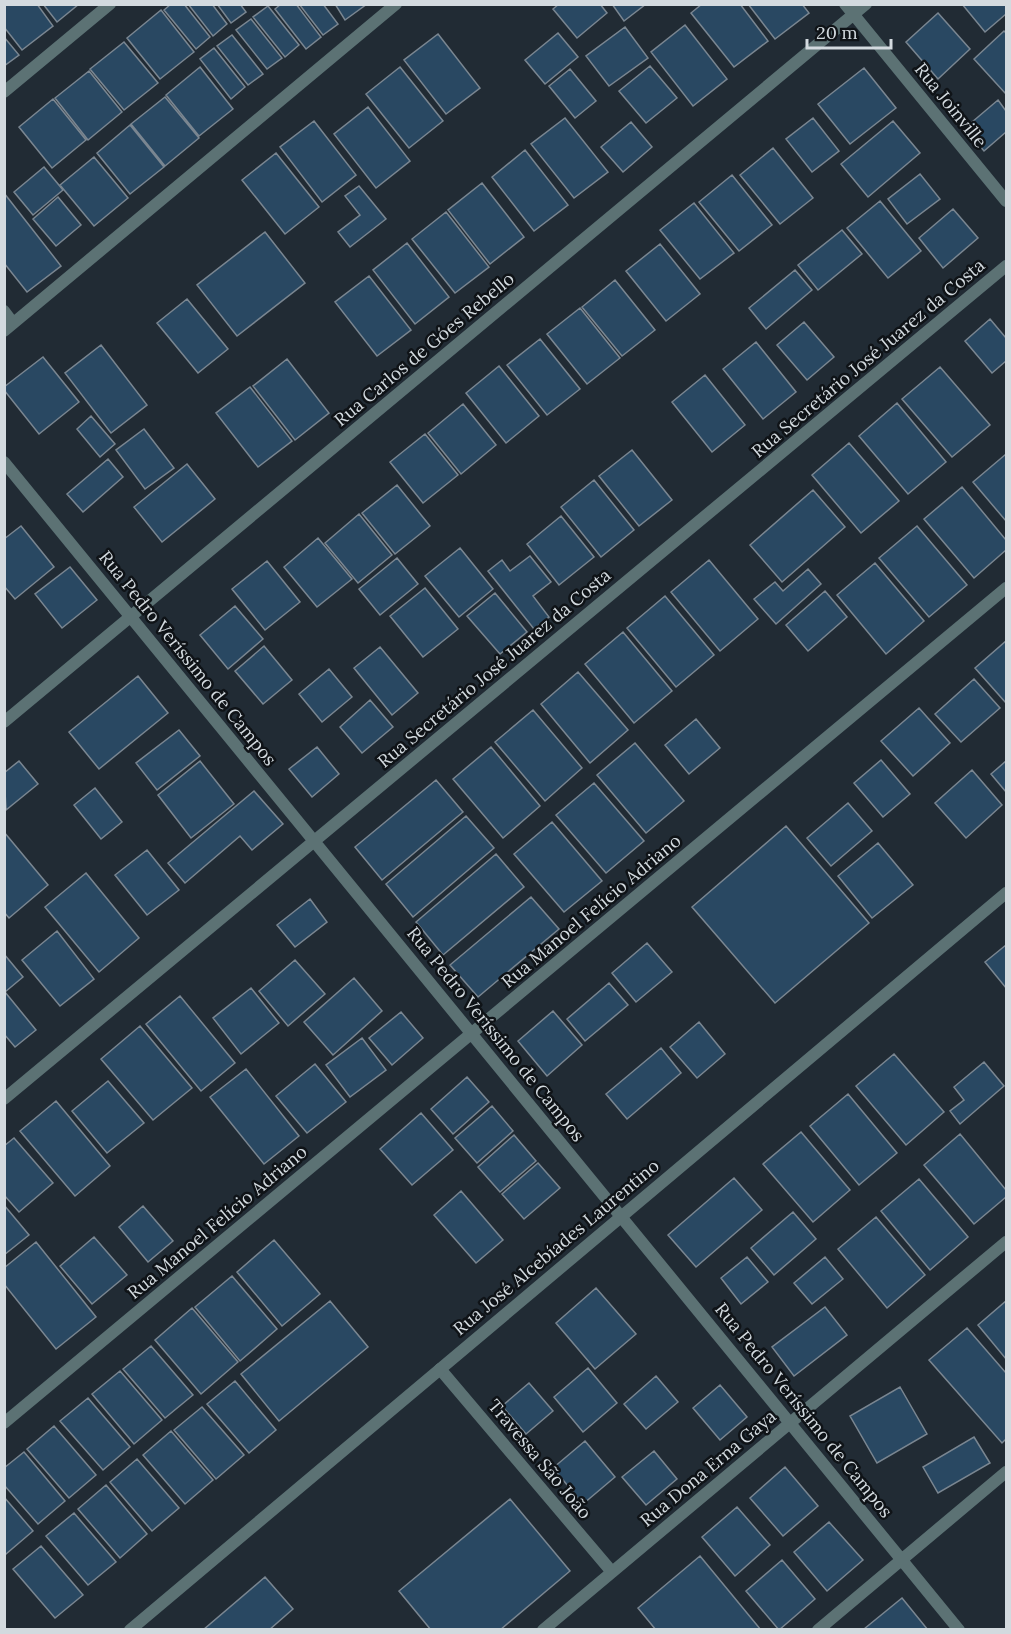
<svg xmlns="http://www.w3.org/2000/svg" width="1011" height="1634" viewBox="0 0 1011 1634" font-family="Lora,serif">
<rect width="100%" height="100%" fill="#212b34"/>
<path fill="#294862" stroke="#7a8691" stroke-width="1.5" d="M4 4H37L53 26 22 50 4 27Z
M43 4H79L57 22Z
M171 4H184L210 37 196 49 164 10Z
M188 4H212L227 24 213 36Z
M217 4H240L246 12 231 23Z
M281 4H296L321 37 306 49 275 9Z
M299 4H323L338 24 323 35Z
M335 4H367L345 20Z
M559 4H600L607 13 577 38 553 9Z
M612 4H646L624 21Z
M702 4H740L768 41 734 67 691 13Z
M748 4H802L809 13 775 39Z
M962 4H1005L1006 6V14L985 32Z
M268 6 299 45 285 57 253 17Z
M161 10 194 52 160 79 127 38Z
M938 13 970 49 938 79 906 42Z
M251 19 282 58 267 69 236 30Z
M685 25 727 79 693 106 651 52Z
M625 27 648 58 609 86 586 56Z
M1004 31 1006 33V91L1005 93 974 59Z
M558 33 578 57 545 84 525 60Z
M438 34 480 88 446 114 404 60Z
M232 35 263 74 248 85 217 46Z
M4 37 19 55 4 66Z
M124 42 158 83 124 110 90 69Z
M214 48 245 87 231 99 200 59Z
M650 66 677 98 646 123 619 91Z
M200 67 233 109 199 136 166 95Z
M400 67 443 121 409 148 366 94Z
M864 68 896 108 850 144 818 104Z
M570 69 596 101 575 118 549 86Z
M89 71 122 112 88 140 55 98Z
M165 97 199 138 165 166 131 124Z
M53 99 86 140 52 168 19 127Z
M998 100 1006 111V132L984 151 965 128Z
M368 107 410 161 376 188 334 134Z
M565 118 608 172 574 198 531 144Z
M813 118 839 151 812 172 786 139Z
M314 121 356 175 322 202 280 147Z
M893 121 920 153 868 197 841 164Z
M631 122 652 147 623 172 601 147Z
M130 125 164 167 130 194 97 153Z
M773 148 813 198 780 224 740 175Z
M525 150 568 205 534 231 492 177Z
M276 153 319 207 285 234 242 180Z
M94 157 128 198 94 226 60 185Z
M44 167 63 190 33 215 14 192Z
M920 174 940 199 907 224 888 199Z
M732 175 772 225 739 251 699 202Z
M482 183 524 237 490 264 448 210Z
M359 186 386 219 350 247 338 232 360 215 345 196Z
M4 193 61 266 27 292 4 263Z
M58 197 81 225 56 246 33 219Z
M880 201 921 251 888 278 847 228Z
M694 203 734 253 700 279 660 230Z
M953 209 978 238 943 268 919 238Z
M446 212 489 267 455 293 412 239Z
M842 230 862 254 818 290 798 265Z
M265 232 305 283 237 336 197 285Z
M407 243 449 297 415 324 373 270Z
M660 244 700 294 666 321 626 271Z
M795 270 812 290 766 329 749 308Z
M369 276 411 330 377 356 335 302Z
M615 280 655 330 622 356 582 307Z
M187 299 228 349 198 373 157 323Z
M580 308 620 358 587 384 547 334Z
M990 319 1006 338V361L992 373 965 341Z
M804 322 834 357 807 380 777 345Z
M540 339 580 389 547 415 507 365Z
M756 342 796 392 763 419 723 369Z
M101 345 147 405 111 433 65 373Z
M43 357 79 402 39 434 4 390V387Z
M287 359 329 413 295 440 253 386Z
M499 366 539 416 506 443 466 393Z
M940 367 990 425 952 457 902 399Z
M705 375 745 425 712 452 672 402Z
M250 387 292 441 258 467 216 413Z
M897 403 946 462 908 494 859 436Z
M463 404 496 445 461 474 428 433Z
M91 416 115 444 100 457 77 429Z
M144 429 174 468 145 489 116 450Z
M425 434 458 475 423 503 390 462Z
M849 443 899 501 861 533 812 475Z
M632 450 672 500 639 526 599 476Z
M1006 454V521L973 482Z
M108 459 123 477 83 512 67 494Z
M187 464 215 499 162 542 134 507Z
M594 480 634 530 601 557 561 507Z
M397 485 430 526 395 554 362 513Z
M962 487 1006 540V550L974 578 924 519Z
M813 490 845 527 782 582 750 545Z
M359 514 392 555 358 583 325 543Z
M561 516 594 557 559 585 527 544Z
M21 526 54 567 15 599 4 586V539Z
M917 526 967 585 929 617 879 558Z
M318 538 352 579 317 607 284 567Z
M460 548 493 589 459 617 425 576Z
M530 556 551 582 533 596 549 617 534 629 488 571 502 560 510 571Z
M397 558 418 584 380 615 359 589Z
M709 560 758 619 720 651 671 592Z
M267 561 300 602 265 630 232 589Z
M875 563 924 621 886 654 837 595Z
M70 567 97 600 62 628 35 594Z
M808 569 821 584 776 624 754 599 775 582 783 591Z
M425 588 458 629 423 657 390 616Z
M825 591 847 617 808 651 786 625Z
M495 593 527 632 500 654 467 616Z
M665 596 714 655 676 687 627 628Z
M235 606 263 639 228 669 200 635Z
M623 632 672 691 634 723 585 664Z
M1006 641V703L975 668Z
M264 646 292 680 263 704 235 671Z
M380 647 418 693 392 715 354 668Z
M329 669 352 697 322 722 299 694Z
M578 672 628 730 590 763 541 704Z
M138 676 168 713 99 769 69 732Z
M974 679 1000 708 961 742 935 714Z
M370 700 393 727 362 753 340 727Z
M919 708 950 743 913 776 881 741Z
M533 710 582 768 545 801 495 742Z
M696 719 720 748 689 774 665 745Z
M179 730 200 756 157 790 136 763Z
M635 743 684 801 646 833 597 775Z
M317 747 339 774 312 797 289 769Z
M491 747 540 806 503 838 453 779Z
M881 760 910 794 883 817 854 783Z
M19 761 38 784 6 810 4 773Z
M200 761 234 804 191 838 158 795Z
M1006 761V792L991 774Z
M972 770 1002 805 966 838 935 803Z
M436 780 463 812 382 880 355 847Z
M594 783 644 841 606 873 556 815Z
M95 788 122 822 101 839 74 805Z
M254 791 283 824 252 850 240 836 185 883 168 863Z
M848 803 872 831 831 866 807 838Z
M466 816 494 848 413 917 386 884Z
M552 822 602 881 564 912 514 854Z
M786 826 869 923 775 1003 692 907Z
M4 832 48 885 9 918 4 912Z
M878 843 913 885 872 918 838 876Z
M147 850 179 890 147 915 115 875Z
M496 854 524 887 443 955 416 922Z
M86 873 139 938 99 972 45 907Z
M531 897 559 929 478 997 450 965Z
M310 899 327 922 295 947 277 925Z
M57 931 94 979 60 1006 22 960Z
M647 943 672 972 636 1002 612 973Z
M1006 945V988L985 962Z
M4 954 23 977 5 992 36 1030 15 1047 4 1034Z
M295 960 325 994 288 1026 259 991Z
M354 978 382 1011 333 1055 304 1022Z
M609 983 628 1005 585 1041 567 1019Z
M251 988 279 1023 241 1054 213 1018Z
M180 996 235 1063 201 1091 146 1024Z
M553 1011 582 1045 547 1076 518 1041Z
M401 1012 423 1038 392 1065 369 1038Z
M699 1022 725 1054 697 1078 670 1047Z
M140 1026 192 1088 153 1120 101 1059Z
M362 1038 386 1070 350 1097 326 1065Z
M661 1048 681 1073 627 1119 606 1094Z
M894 1054 944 1112 906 1145 856 1086Z
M984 1062 1004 1086 960 1124 950 1111 964 1100 954 1087Z
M315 1064 346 1102 307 1133 276 1096Z
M246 1069 299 1136 264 1164 210 1097Z
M467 1077 489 1102 453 1134 431 1109Z
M108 1081 144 1123 107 1153 72 1111Z
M848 1094 897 1153 859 1185 810 1126Z
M56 1101 110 1166 75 1196 20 1131Z
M492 1106 513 1131 477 1163 455 1138Z
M421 1113 453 1150 412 1185 380 1149Z
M801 1132 850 1190 813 1222 763 1164Z
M960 1134 1006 1190V1197L974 1224 924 1165Z
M514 1135 536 1161 500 1192 478 1167Z
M14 1138 53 1183 19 1212 4 1195V1146Z
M538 1163 560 1188 524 1219 502 1194Z
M734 1178 762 1210 696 1267 668 1235Z
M919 1179 968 1237 930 1270 881 1211Z
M461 1191 503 1240 476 1263 434 1215Z
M4 1205 29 1235 4 1255Z
M143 1206 173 1241 148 1262 119 1227Z
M793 1212 816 1239 774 1275 751 1248Z
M876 1217 925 1275 887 1308 838 1249Z
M94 1237 127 1275 92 1304 60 1266Z
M274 1240 320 1294 282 1326 237 1272Z
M36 1242 96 1317 56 1349 4 1284V1268Z
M747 1257 768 1282 741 1304 721 1278Z
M825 1257 843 1279 812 1304 794 1283Z
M232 1276 277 1329 240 1361 195 1307Z
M596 1288 636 1334 595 1369 556 1323Z
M330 1301 368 1347 279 1421 241 1374Z
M1006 1301V1359L978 1325Z
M825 1307 847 1335 794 1376 772 1347Z
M192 1308 238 1362 201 1394 155 1340Z
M967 1328 1006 1373V1439L1002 1443 929 1360Z
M151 1346 193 1395 165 1418 123 1369Z
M588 1368 617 1403 583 1432 554 1397Z
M120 1371 162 1420 134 1444 92 1394Z
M656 1376 678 1402 646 1429 624 1404Z
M235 1381 276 1430 249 1453 207 1404Z
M529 1383 553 1411 526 1434 502 1406Z
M720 1385 747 1417 720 1440 693 1408Z
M900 1387 927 1434 877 1463 850 1416Z
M88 1398 130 1447 103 1470 60 1421Z
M202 1407 244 1455 216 1479 174 1430Z
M54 1426 96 1475 69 1498 27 1449Z
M171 1431 213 1480 185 1504 143 1455Z
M974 1437 990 1463 938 1493 923 1467Z
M585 1441 615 1477 583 1504 553 1468Z
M654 1451 677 1479 646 1505 622 1477Z
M24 1452 65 1501 38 1524 4 1485V1468Z
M137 1459 179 1508 152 1531 110 1482Z
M785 1467 818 1506 783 1536 750 1498Z
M106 1485 147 1534 120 1558 78 1509Z
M4 1497 33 1531 6 1554 4 1552Z
M510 1499 570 1571 500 1630H431L399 1591Z
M737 1507 770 1545 735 1576 702 1537Z
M74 1513 116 1562 88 1585 46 1536Z
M829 1522 863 1560 827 1591 794 1552Z
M41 1546 83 1595 55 1618 13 1569Z
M700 1556 761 1630H656L638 1608Z
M782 1560 815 1599 779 1630 746 1591Z
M265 1577 293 1609 269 1630H203Z
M902 1598 928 1630H865L864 1629Z"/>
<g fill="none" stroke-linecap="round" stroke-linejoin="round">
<path stroke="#5c7274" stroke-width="12" d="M845 4 1006 201
M4 92 110 4
M4 311 13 323
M4 331 396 4
M4 462 959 1630
M4 722 866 4
M4 1099 1006 266
M440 1369 612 1572
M4 1423 1006 588
M543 1630 1006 1242
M818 1630 1006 1472"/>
<path stroke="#5c7274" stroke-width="12" d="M130 1630 1006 893"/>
</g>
<g text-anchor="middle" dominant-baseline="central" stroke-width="5" stroke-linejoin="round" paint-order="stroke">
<g font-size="18" fill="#d3dadf" stroke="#0f1317">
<text transform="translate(951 105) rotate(51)">Rua Joinville</text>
<text transform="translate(424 349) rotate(-40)">Rua Carlos de Góes Rebello</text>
<text transform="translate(868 358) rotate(-40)">Rua Secretário José Juarez da Costa</text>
<text transform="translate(188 658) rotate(51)">Rua Pedro Veríssimo de Campos</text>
<text transform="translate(494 668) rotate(-40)">Rua Secretário José Juarez da Costa</text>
<text transform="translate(591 911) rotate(-40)">Rua Manoel Felício Adriano</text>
<text transform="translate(496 1034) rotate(51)">Rua Pedro Veríssimo de Campos</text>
<text transform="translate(217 1222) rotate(-40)">Rua Manoel Felício Adriano</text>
<text transform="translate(556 1247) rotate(-40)">Rua José Alcebíades Laurentino</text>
<text transform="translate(804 1410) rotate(51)">Rua Pedro Veríssimo de Campos</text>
<text transform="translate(540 1459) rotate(50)">Travessa São João</text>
<text transform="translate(708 1468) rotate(-40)">Rua Dona Erna Gaya</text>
</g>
</g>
<rect width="1011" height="1634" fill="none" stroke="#d3dadf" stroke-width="12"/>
<path d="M807 39v9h84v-9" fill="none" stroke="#d3dadf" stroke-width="3"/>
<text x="816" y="39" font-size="18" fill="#d3dadf" stroke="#0f1317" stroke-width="4.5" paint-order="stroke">20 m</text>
</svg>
